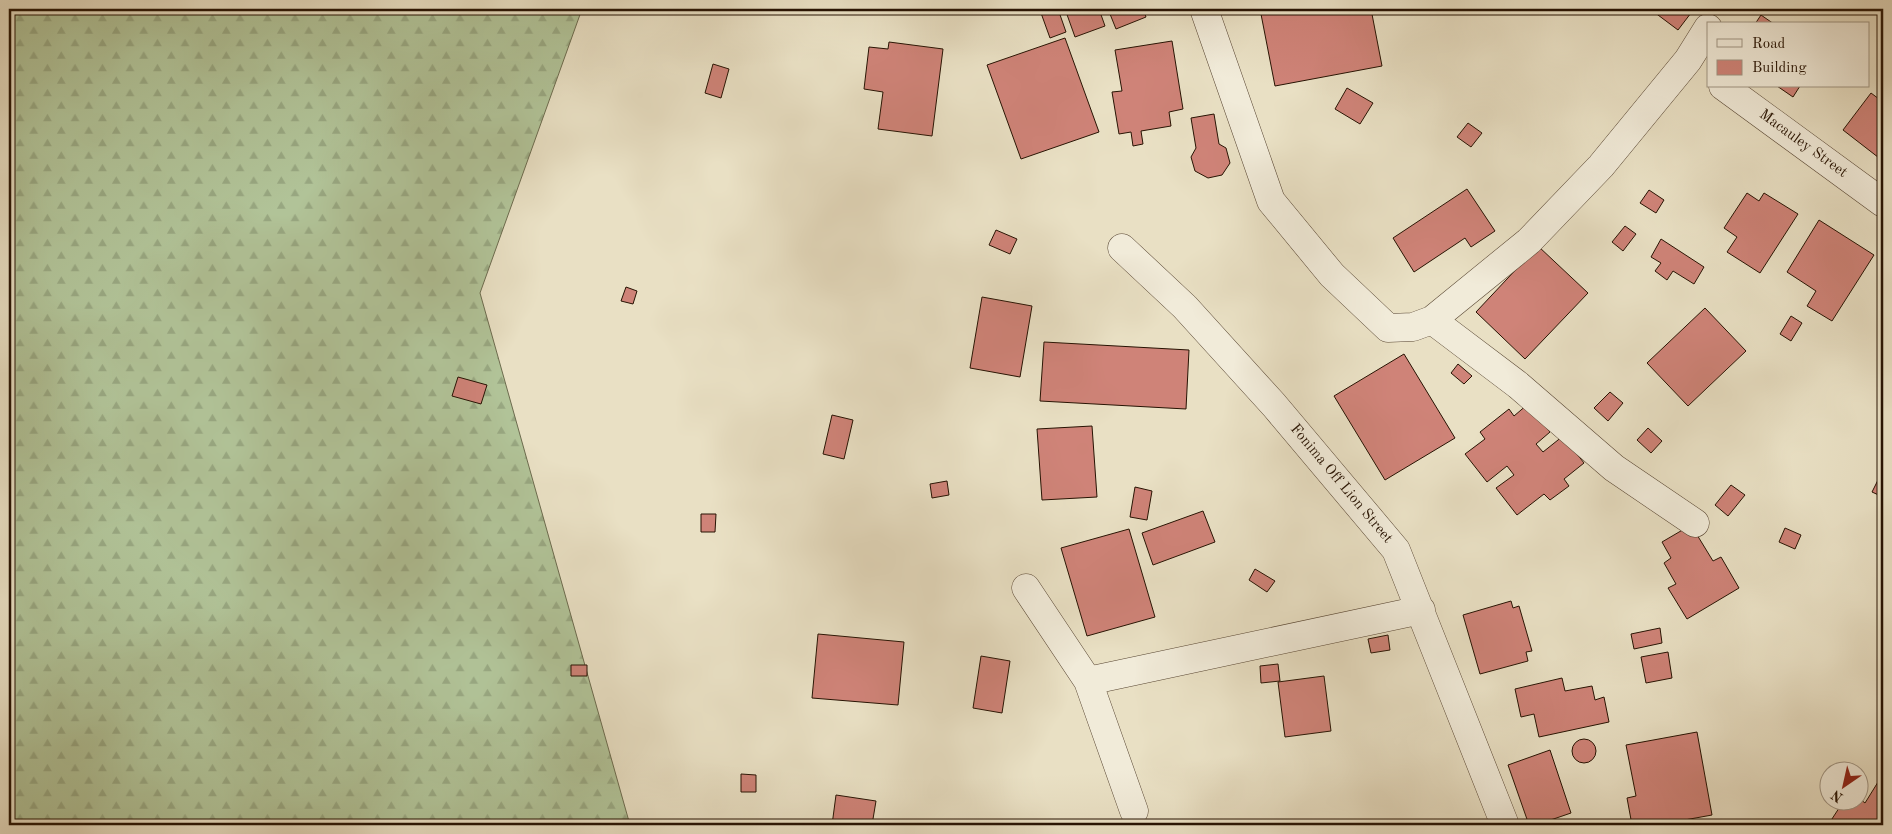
<svg xmlns="http://www.w3.org/2000/svg" width="1892" height="834" viewBox="0 0 1892 834" font-family="'Old Standard TT',serif">
<defs>
<pattern id="forest-firs" width="22" height="20" patternUnits="userSpaceOnUse" patternTransform="scale(1.25)"><rect width="22" height="20" fill="#b1c398"/><path d="M5 1l3.5 6h-7zM16 11l3.5 6h-7z" fill="#98a781"/></pattern>
</defs>
<rect width="100%" height="100%" fill="#e9e0c4"/>
<filter id="stains"><feTurbulence type="fractalNoise" baseFrequency=".004" numOctaves="4"/><feColorMatrix values="0 0 0 0 .2 0 0 0 0 .09 0 0 0 0 .02 0 0 0 .5 -.17"/></filter>
<radialGradient id="worn" r=".72"><stop offset=".6" stop-color="#630" stop-opacity="0"/><stop offset="1" stop-color="#630" stop-opacity=".3"/></radialGradient>
<path fill="url(#forest-firs)" stroke="#6c6b4e" d="M9 9H582L480 293 630 825H9Z"/>
<path fill="#cf8378" stroke="#271303" d="M1052 9H1058L1066 32 1050 38 1041 13Z
M1065 9H1099L1105 26 1075 37Z
M1108 9H1143L1146 17 1116 29Z
M1260 9H1371L1382 66 1275 86Z
M1650 9H1694L1678 30Z
M1761 15 1774 24H1755Z
M1065 38 1099 132 1021 159 987 65Z
M1172 41 1183 109 1169 112 1171 126 1141 131 1143 144 1133 146 1131 132 1119 134 1112 92 1122 91 1115 50Z
M889 42 943 49 932 136 878 129 883 92 864 89 869 47 888 49Z
M713 64 729 69 721 98 705 93Z
M1777 86H1800L1793 97Z
M1347 88 1373 103 1360 124 1335 109Z
M1871 93 1883 102V161L1843 130Z
M1214 114 1219 144 1226 148 1230 163 1222 175 1208 178 1195 171 1191 157 1196 148 1191 118Z
M1468 123 1482 133 1471 147 1457 137Z
M1467 189 1495 231 1471 247 1465 238 1414 272 1393 238Z
M1649 190 1664 200 1656 213 1640 203Z
M1747 193 1759 201 1764 193 1798 214 1760 273 1727 252 1737 237 1724 228Z
M1819 220 1874 255 1832 321 1807 306 1816 291 1787 272Z
M1625 226 1636 234 1623 251 1612 242Z
M996 230 1017 239 1010 254 989 245Z
M1661 239 1704 267 1694 284 1673 271 1667 280 1655 271 1661 263 1651 257Z
M1538 246 1588 293 1525 359 1476 312Z
M626 287 637 291 633 304 621 301Z
M982 297 1032 306 1020 377 970 368Z
M1705 308 1746 351 1688 406 1647 363Z
M1791 316 1802 323 1791 341 1780 334Z
M1044 342 1189 350 1186 409 1040 401Z
M1404 354 1455 438 1385 480 1334 396Z
M1458 364 1472 376 1464 384 1451 373Z
M458 377 487 385 481 404 452 396Z
M1610 392 1623 403 1608 421 1594 408Z
M1528 404 1550 432 1536 444 1543 452 1563 436 1584 463 1564 479 1569 486 1550 500 1544 494 1517 515 1496 488 1514 475 1507 466 1487 482 1465 454 1485 439 1480 432 1509 409 1514 416Z
M832 415 853 420 844 459 823 454Z
M1092 426 1097 497 1042 500 1037 429Z
M1648 428 1662 441 1651 453 1637 440Z
M1883 470V497L1872 492Z
M947 481 949 495 932 498 930 484Z
M1731 485 1745 495 1728 516 1715 505Z
M1135 487 1152 491 1147 520 1130 517Z
M1203 511 1215 542 1153 565 1142 533Z
M701 514H716L715 532H701Z
M1691 525 1713 561 1721 557 1739 588 1687 619 1668 588 1676 584 1664 563 1671 558 1662 542Z
M1785 528 1801 535 1795 549 1779 542Z
M1129 529 1155 617 1087 636 1061 548Z
M1255 569 1275 581 1267 592 1249 580Z
M1511 601 1513 608 1519 606 1532 651 1526 652 1528 661 1480 674 1463 615Z
M1660 628 1662 643 1634 649 1631 634Z
M818 634 904 642 898 705 812 698Z
M1388 635 1390 650 1371 653 1368 639Z
M1668 652 1672 678 1646 683 1641 657Z
M981 656 1010 661 1002 713 973 708Z
M1278 664 1280 681 1261 683 1260 666Z
M571 665H587V676H571Z
M1324 676 1331 731 1285 737 1278 682Z
M1562 678 1565 691 1592 686 1595 700 1604 697 1609 722 1539 737 1534 714 1521 717 1515 689Z
M1697 732 1712 815 1657 825H1632L1627 798 1636 796 1626 745Z
M1572 751a12 12 0 1 1 24 0a12 12 0 1 1-24 0Z
M1550 750 1571 813 1536 825H1529L1508 765Z
M741 774 756 775V792H741Z
M1883 774V825H1828L1843 802H1860V799L1865 803Z
M836 795 876 801 872 825H832Z"/>
<g fill="none" stroke-linecap="round" stroke-linejoin="round">
<defs>
<path id="minor" d="M1204 9 1271 201 1332 275 1388 328 1413 327 1432 320 1529 241 1601 166 1688 60 1708 28
M1723 86 1883 203
M1122 248 1185 307 1274 405 1396 550 1505 825
M1432 320 1518 385 1614 468 1695 523
M1026 588 1088 681 1134 811
M1088 681 1421 610"/>
</defs>
<use href="#minor" stroke="#584633" stroke-width="29"/>
<use href="#minor" stroke="#f1ebd9" stroke-width="28"/>
</g>
<g text-anchor="middle" dominant-baseline="central" stroke-width="4" stroke-linejoin="round" paint-order="stroke">
<g font-size="15" fill="#271303" stroke="#f1ebd9">
<text transform="translate(1803 144) rotate(36)">Macauley Street</text>
<text transform="translate(1341 484) rotate(50)">Fonima Off Lion Street</text>
</g>
</g>
<rect width="1892" height="834" fill="none" stroke="#e9e0c4" stroke-width="30"/>
<rect x="10" y="10" width="1872" height="814" fill="none" stroke="#271303" stroke-width="2.5"/>
<rect x="15" y="15" width="1862" height="804" fill="none" stroke="#271303"/>
<rect x="1707" y="22" width="162" height="65" fill="#f1ebd9" stroke="#a09583"/>
<rect x="1717" y="39" width="25" height="8" fill="#f1ebd9" stroke="#a09583"/>
<text x="1752" y="48" font-size="15" fill="#271303">Road</text>
<rect x="1717" y="60" width="25" height="15" fill="#cf8378" stroke="#a09583"/>
<text x="1752" y="72" font-size="15" fill="#271303">Building</text>
<g transform="translate(1844 786) rotate(214)"><circle r="24" fill="#f1ebd9" stroke="#a09583"/>
<path d="M0-4L9 19L0 12L-9 19Z" fill="#8f2418"/>
<text y="-8" font-size="14" font-weight="bold" text-anchor="middle" fill="#271303">N</text>
</g>
<rect width="100%" height="100%" filter="url(#stains)"/>
<rect width="100%" height="100%" fill="url(#worn)"/>
</svg>
